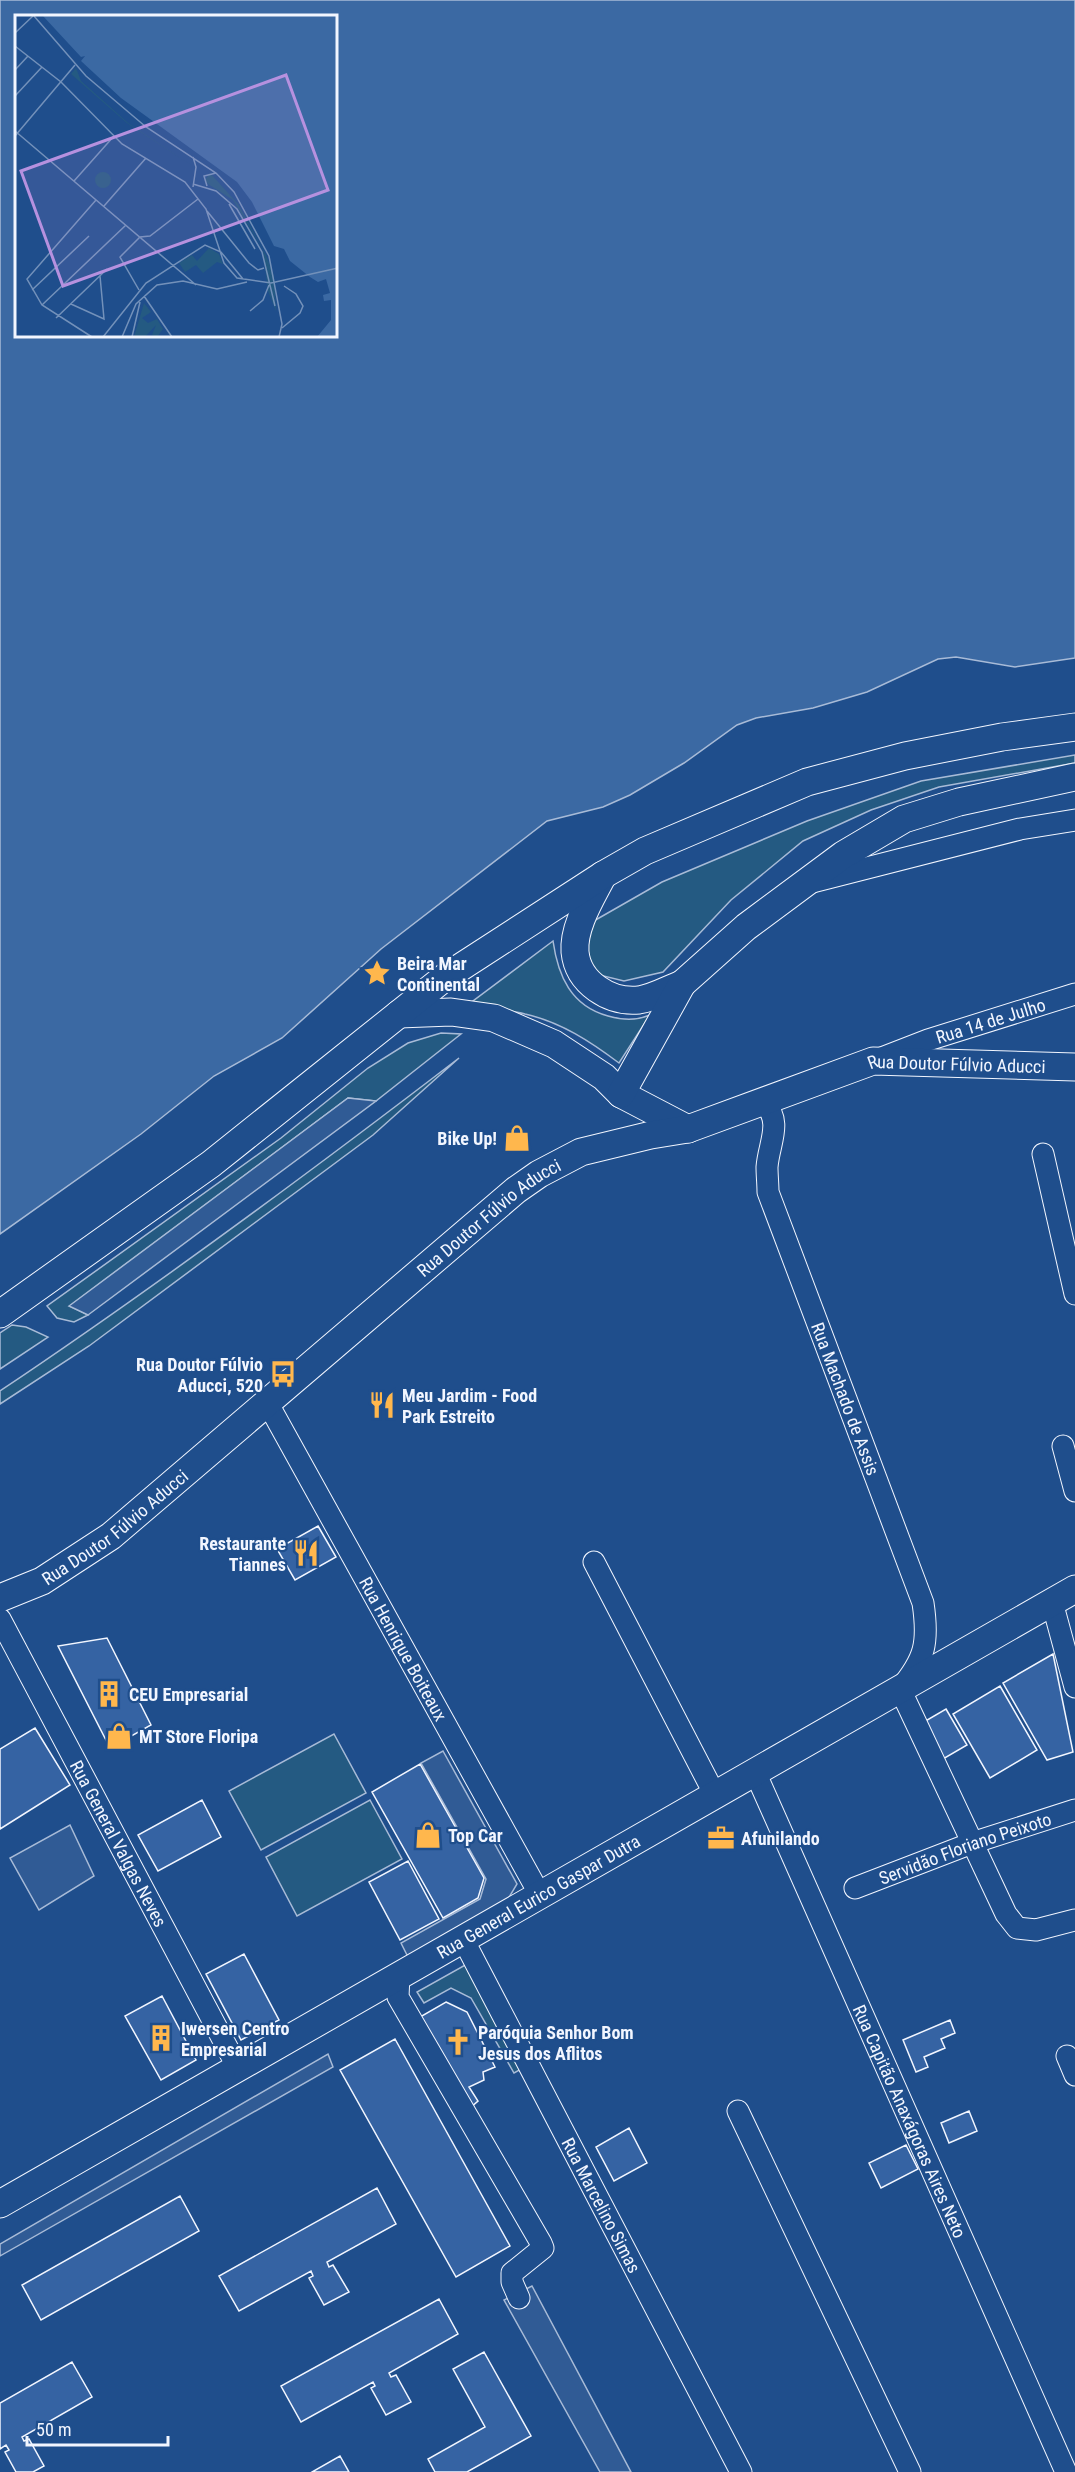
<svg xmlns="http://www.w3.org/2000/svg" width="1075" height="2472" viewBox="0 0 1075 2472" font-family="'Roboto Condensed',sans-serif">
<rect width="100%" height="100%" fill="#1f4e8c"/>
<path fill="#245a82" stroke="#a8bbd7" stroke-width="1.5" d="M1075 755V763L939 787 871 810 803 841 731 900 663 972 624 981 591 973 585 926 662 882 807 821 921 781Z
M553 941C558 976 571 1006 608 1016 623 1020 635 1021 650 1015L619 1063C591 1042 561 1022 525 1014 506 1009 485 1009 465 1007Z
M441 1033 461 1034 376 1101 348 1098 70 1306 88 1315 74 1322 57 1318 47 1306 281 1138 368 1068 408 1043Z
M459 1058 373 1135 89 1346 0 1404V1391C157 1286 309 1173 459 1058Z
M12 1325 26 1327 48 1337 0 1369V1333Z
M334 1734 366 1793 261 1850 229 1791Z
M370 1800 402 1859 297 1916 266 1857Z
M467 1964 525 2067 514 2073 471 1998 451 1988 424 2003 417 1992Z"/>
<path fill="#305b95" stroke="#a8bbd7" stroke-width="1.5" d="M348 1098 376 1101 88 1315 69 1306Z
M443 1751 517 1884 508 1899 408 1957 401 1943 480 1899 486 1879 421 1763Z
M70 1825 94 1876 39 1910 10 1858Z
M328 2054 333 2067 0 2256V2244Z
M532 2286 631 2472H600L504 2300Z"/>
<path fill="#3b69a3" stroke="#a8bbd7" stroke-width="1.5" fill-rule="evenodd" d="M0 0H1075V658L1015 667 956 657 938 659 867 692 813 708 756 718 737 725 684 763 630 795 603 807 547 821 381 949 282 1038 214 1076 141 1134 0 1234ZM336 16V336H16V16Z"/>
<path fill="#3563a3" stroke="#f2f6ff" stroke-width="1.5" d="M318 1526 336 1557 295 1580 277 1549Z
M107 1638 151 1725 110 1748 58 1646Z
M1053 1654 1073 1752 1047 1760 1003 1683Z
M1000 1686 1037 1750 990 1778 953 1714Z
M946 1709 967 1745 943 1759 922 1723Z
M35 1728 70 1785 0 1829V1749Z
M420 1764 484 1878 478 1898 443 1918 372 1792Z
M202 1800 221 1837 158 1871 138 1835Z
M408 1861 439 1919 400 1940 369 1882Z
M244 1954 279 2020 241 2040 206 1974Z
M162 1996 196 2060 161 2080 125 2016Z
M446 2002 467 2012 495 2067 483 2072 484 2080 469 2087 478 2101 471 2107 420 2017Z
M950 2020 955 2033 941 2039 945 2048 924 2057 928 2067 916 2072 903 2040Z
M395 2039 510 2246 456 2277 340 2070Z
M969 2111 977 2131 949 2143 941 2123Z
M629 2128 647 2163 614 2181 596 2147Z
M906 2145 918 2169 881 2188 869 2163Z
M377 2188 396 2224 327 2262 329 2267 333 2265 349 2292 324 2305 309 2278 313 2276 311 2271 239 2311 219 2276Z
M180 2196 199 2231 41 2320 22 2285Z
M439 2299 458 2334 389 2373 391 2377 396 2375 411 2402 386 2415 371 2388 375 2386 373 2382 301 2422 281 2386Z
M484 2352 531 2436 467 2472H435L428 2459 485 2427 453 2369Z
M72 2362 92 2397 22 2437 24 2441 29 2439 44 2466 33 2472H16L5 2452 9 2450 6 2445 0 2449V2403Z
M340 2456 349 2472H312Z"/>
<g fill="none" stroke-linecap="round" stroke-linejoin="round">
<defs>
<g id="minor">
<path d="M812 882 1020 829 1075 820"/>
<path id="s1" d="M879 1059 928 1040 1075 994"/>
<path id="s2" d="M764 1102C783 1123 769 1142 767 1167 767 1175 768 1184 768 1192L923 1603C929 1643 925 1659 900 1689L1006 1914 1017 1928 1036 1930 1075 1920"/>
<path d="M1043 1154 1075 1294"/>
<path id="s3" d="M267 1402 540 1895"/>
<path d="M1063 1446 1075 1491"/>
<path d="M594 1562 715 1795"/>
<path d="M1052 1602 1075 1687"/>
<path id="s4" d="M0 1619 238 2068"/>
<path id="s5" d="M755 1772 1066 2472"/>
<path id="s6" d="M855 1888 972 1843 1075 1810"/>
<path id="s7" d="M463 1939 741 2472"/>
<path d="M399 1975 398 1997 541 2243 543 2248 512 2273V2282L519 2298"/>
<path d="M1067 2056 1075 2075"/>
<path d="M738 2111 910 2472"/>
</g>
<g id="major">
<path d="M603 875C592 897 573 926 575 952 578 983 610 1003 639 1000 653 998 669 989 682 984"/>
<path d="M399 1014 451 1012 494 1018 554 1044 604 1077 621 1094 688 1129"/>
<path d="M621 1094 682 984 746 927 843 855 904 819 959 802 1075 777"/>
<path d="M0 1314 211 1164 444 978 603 875 645 851 807 782 905 756 1002 737 1075 727"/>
<path id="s8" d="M0 1598 42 1581 111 1536 516 1190 539 1174 581 1152 651 1135 688 1129 873 1061 1075 1067"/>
<path id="s9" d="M0 2204 1075 1589"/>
</g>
</defs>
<use href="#minor" stroke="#f2f6ff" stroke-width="23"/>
<use href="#major" stroke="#f2f6ff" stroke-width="29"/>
<use href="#minor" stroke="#1f4e8c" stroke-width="21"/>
<use href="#major" stroke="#1f4e8c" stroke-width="27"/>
</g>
<defs>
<symbol id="sight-bare" viewBox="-9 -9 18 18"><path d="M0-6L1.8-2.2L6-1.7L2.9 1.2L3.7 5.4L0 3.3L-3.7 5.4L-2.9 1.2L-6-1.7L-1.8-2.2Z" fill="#ffb74d" stroke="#1f4e8c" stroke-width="2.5" paint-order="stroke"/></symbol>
<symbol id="shop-bare" viewBox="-9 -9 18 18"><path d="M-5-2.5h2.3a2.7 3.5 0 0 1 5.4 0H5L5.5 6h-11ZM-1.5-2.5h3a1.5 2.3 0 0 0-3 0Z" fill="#ffb74d" stroke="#1f4e8c" stroke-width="2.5" paint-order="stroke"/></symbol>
<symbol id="bus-bare" viewBox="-9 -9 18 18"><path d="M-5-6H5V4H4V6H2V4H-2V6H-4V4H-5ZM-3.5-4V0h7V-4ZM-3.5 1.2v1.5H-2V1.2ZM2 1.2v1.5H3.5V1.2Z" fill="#ffb74d" stroke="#1f4e8c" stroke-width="2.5" paint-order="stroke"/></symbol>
<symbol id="restaurant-bare" viewBox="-9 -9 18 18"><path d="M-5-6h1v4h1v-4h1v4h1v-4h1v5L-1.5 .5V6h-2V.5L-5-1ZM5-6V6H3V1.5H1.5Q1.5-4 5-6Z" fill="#ffb74d" stroke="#1f4e8c" stroke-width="2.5" paint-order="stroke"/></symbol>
<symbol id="building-bare" viewBox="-9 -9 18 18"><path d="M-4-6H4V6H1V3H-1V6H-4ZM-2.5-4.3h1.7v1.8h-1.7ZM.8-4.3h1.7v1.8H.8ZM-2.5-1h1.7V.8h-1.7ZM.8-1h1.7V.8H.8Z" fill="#ffb74d" stroke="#1f4e8c" stroke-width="2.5" paint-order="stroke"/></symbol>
<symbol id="office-bare" viewBox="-9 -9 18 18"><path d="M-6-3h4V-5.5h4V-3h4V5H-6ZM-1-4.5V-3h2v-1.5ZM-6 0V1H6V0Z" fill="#ffb74d" stroke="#1f4e8c" stroke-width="2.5" paint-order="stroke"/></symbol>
<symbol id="church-bare" viewBox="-9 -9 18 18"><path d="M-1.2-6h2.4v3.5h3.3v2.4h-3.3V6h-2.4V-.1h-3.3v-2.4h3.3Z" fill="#ffb74d" stroke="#1f4e8c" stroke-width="2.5" paint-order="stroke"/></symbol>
</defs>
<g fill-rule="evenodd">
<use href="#sight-bare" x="358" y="954" width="38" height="38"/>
<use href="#shop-bare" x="498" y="1119" width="38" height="38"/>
<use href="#bus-bare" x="264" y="1355" width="38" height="38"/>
<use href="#restaurant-bare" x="363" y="1386" width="38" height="38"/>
<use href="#restaurant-bare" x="287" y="1534" width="38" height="38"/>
<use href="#building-bare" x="90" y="1675" width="38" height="38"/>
<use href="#shop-bare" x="100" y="1717" width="38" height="38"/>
<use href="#shop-bare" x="409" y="1816" width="38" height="38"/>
<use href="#office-bare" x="702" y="1819" width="38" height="38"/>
<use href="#building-bare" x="142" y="2019" width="38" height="38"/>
<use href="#church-bare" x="439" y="2023" width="38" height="38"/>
</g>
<g text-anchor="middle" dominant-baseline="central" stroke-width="4.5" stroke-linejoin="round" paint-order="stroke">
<g font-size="18" font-weight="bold" fill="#f2f6ff" stroke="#1f4e8c" text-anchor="start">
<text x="397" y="963">Beira Mar<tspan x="397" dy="21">Continental</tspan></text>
<text x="497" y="1138" text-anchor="end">Bike Up!</text>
<text x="263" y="1364" text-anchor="end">Rua Doutor Fúlvio<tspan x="263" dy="21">Aducci, 520</tspan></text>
<text x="402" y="1395">Meu Jardim - Food<tspan x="402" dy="21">Park Estreito</tspan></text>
<text x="286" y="1543" text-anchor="end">Restaurante<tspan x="286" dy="21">Tiannes</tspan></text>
<text x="129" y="1694">CEU Empresarial</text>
<text x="139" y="1736">MT Store Floripa</text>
<text x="448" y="1835">Top Car</text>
<text x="741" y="1838">Afunilando</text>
<text x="181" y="2028">Iwersen Centro<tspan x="181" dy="21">Empresarial</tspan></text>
<text x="478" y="2032">Paróquia Senhor Bom<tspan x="478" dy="21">Jesus dos Aflitos</tspan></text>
</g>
<g font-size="18" fill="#f2f6ff" stroke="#1f4e8c">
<text stroke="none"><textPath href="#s1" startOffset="118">Rua 14 de Julho</textPath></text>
<text stroke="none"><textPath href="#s8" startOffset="1126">Rua Doutor Fúlvio Aducci</textPath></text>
<text stroke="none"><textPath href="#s8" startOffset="622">Rua Doutor Fúlvio Aducci</textPath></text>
<text stroke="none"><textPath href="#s2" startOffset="314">Rua Machado de Assis</textPath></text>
<text stroke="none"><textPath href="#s8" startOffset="136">Rua Doutor Fúlvio Aducci</textPath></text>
<text stroke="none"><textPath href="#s3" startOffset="282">Rua Henrique Boiteaux</textPath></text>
<text stroke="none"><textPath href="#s4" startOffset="254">Rua General Valgas Neves</textPath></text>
<text stroke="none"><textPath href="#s6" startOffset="117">Servidão Floriano Peixoto</textPath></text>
<text stroke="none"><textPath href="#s9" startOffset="620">Rua General Eurico Gaspar Dutra</textPath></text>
<text stroke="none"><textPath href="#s5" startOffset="382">Rua Capitão Anaxágoras Aires Neto</textPath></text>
<text stroke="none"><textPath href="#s7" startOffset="300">Rua Marcelino Simas</textPath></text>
</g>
</g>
<g transform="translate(15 15)">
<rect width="322" height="322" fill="#1f4e8c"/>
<path d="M61 53 66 66 113 108 176 150 112 108 56 59ZM80 165a8 8 0 1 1 16 0a8 8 0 1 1-16 0ZM195 158 223 189 251 240 259 261 261 296 253 276 248 235 218 185 193 169 190 165ZM194 233 204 239 208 249 202 247 188 258 181 250 170 257 164 248 177 240 182 246ZM129 288 136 297 127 303 133 308 142 304 148 314 142 322 137 320 141 310 130 322H119Z" fill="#245a82"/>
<path d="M28 1H322V322H302L316 305V285L309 286 308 280 315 278 311 264 303 267 295 262 275 246 269 234 259 231 237 187 222 167 106 83 66 46 70 41 66 42Z" fill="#3b69a3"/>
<path fill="none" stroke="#7391ba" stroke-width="1.5" d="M19 1 71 61 131 112 201 158 219 177 254 241 267 309 264 322M0 18 18 1M0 31 46 67 107 129 170 167 191 194 209 248 222 263 256 268 323 253M0 55 13 41M0 81 27 52M0 116 181 270M0 121 60 50M59 166 99 121M178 169 201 176 222 194 247 237 260 291M192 171 189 161 201 158M178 172 181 152 178 142M214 189 240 234M89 191 131 143M192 196 234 248 243 255 249 253M17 275 74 221M124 275 105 242 125 222 135 221 183 184M129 281 157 322M56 289 89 304 85 261M27 290 111 210M235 296 248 285 254 270M41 303 92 254M267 313 285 298 288 291 281 279 269 271M77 322 27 290 12 264 81 185M88 322 131 268 190 230 206 237 228 264M107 322 121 289 142 270 168 266 202 274 232 267M117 322 125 287"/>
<path fill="#b691df" fill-opacity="0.15" stroke="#b691df" stroke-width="3" d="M271 60 313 175 48 271 6 156Z"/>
<rect width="322" height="322" fill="none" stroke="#f2f6ff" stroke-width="3"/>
</g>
<path d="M27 2436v9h141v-9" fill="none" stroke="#f2f6ff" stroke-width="3"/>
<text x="36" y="2436" font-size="18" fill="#f2f6ff" stroke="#1f4e8c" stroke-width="4.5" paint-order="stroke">50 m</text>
</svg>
